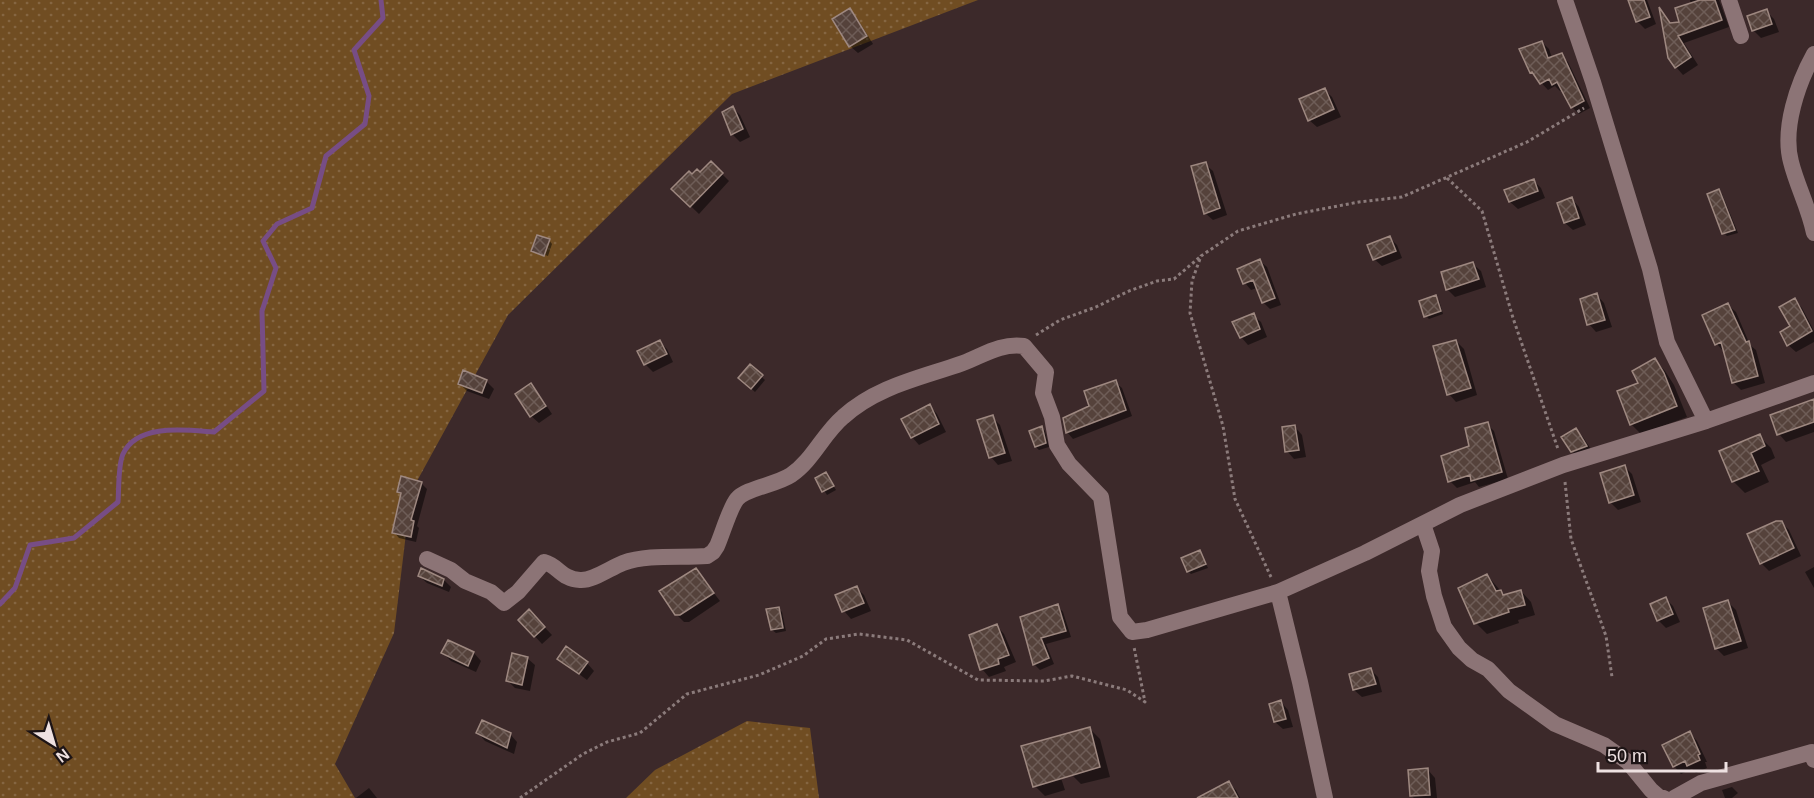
<svg xmlns="http://www.w3.org/2000/svg" width="1814" height="798" viewBox="0 0 1814 798" font-family="Arial,sans-serif">
<defs>
<pattern id="grass-dots" width="8" height="8" patternUnits="userSpaceOnUse" patternTransform="scale(1.5)"><rect width="8" height="8" fill="#704d22"/><path d="M2 2h.1M6 6h.1" fill="none" stroke="#856642" stroke-width="1.8" stroke-linecap="round"/></pattern>
<pattern id="building-cross-hatch" width="8" height="8" patternUnits="userSpaceOnUse" patternTransform="scale(1.5)"><rect width="8" height="8" fill="#55423b"/><path d="M0 0l8 8M0 8l8-8" fill="none" stroke="#6e5d57"/></pattern>
</defs>
<rect width="100%" height="100%" fill="#3c292a"/>
<path fill="url(#grass-dots)" d="M0 0H978L732 94 508 315 411 492 394 633 335 764 355 798H0Z
M747 721 810 728 819 798H626L655 770Z"/>
<path fill="#0007" d="M1629 0H1647L1656 24 1645 29 1637 21Z
M1690 0H1719L1729 27 1684 43 1698 65 1683 75 1676 67 1661 11 1672 25 1681 23 1691 5Z
M849 10 857 18 873 44 858 53 850 46Z
M1766 11 1774 19 1779 32 1761 38 1753 30Z
M1542 42 1549 49 1552 58 1561 55 1568 62 1590 108 1579 114 1572 107 1563 90 1560 91 1555 86 1548 90 1531 72 1521 50Z
M1325 90 1332 97 1341 117 1317 127 1309 120Z
M733 108 740 115 750 137 740 142 732 134Z
M711 163 729 181 699 214 673 189 692 176 700 174Z
M1205 164 1213 171 1227 215 1213 220 1205 213Z
M1533 180 1541 188 1545 198 1518 209 1510 202 1506 191Z
M1719 190 1722 194 1738 233 1727 236 1724 233Z
M1572 199 1579 207 1586 225 1573 230 1565 223Z
M1390 238 1397 245 1402 258 1382 266 1374 259Z
M549 240 552 244 548 256 533 251Z
M1260 261 1267 267 1281 305 1270 309 1263 302 1257 288 1251 290 1245 283 1239 269Z
M1473 264 1481 271 1486 287 1455 297 1447 289Z
M1597 295 1604 303 1612 327 1596 332 1589 324Z
M1435 297 1439 300 1443 314 1429 319 1426 316Z
M1795 300 1802 308 1814 331V342L1796 352 1788 345Z
M1728 305 1736 312 1750 345 1756 350 1765 383 1741 390 1733 382 1724 352 1717 344Z
M1253 315 1261 322 1267 337 1248 345 1241 337Z
M1456 341 1464 349 1477 395 1456 402 1449 394Z
M660 342 667 349 673 362 653 372 645 364Z
M1655 360 1665 371 1674 385 1687 417 1641 434 1631 424 1640 384Z
M750 366 765 380 755 392 740 378Z
M486 381 494 389 489 399 467 391 460 384Z
M1115 382 1122 388 1132 416 1073 439 1067 432Z
M531 385 538 393 552 414 539 423 531 416Z
M1814 400V432L1786 442 1779 434Z
M930 406 937 414 946 432 919 445 912 437Z
M992 417 1000 425 1012 461 998 465 991 457Z
M1487 424 1494 431 1508 479 1479 487 1475 482 1457 488 1450 481Z
M1042 427 1045 431 1049 447 1039 450 1036 447Z
M1295 427 1302 435 1306 457 1294 459 1287 451Z
M1575 429 1583 437 1594 454 1580 458 1572 451Z
M1759 436 1771 448 1775 458 1761 465 1769 482 1745 493 1733 481Z
M1625 467 1632 474 1641 502 1618 510 1610 502Z
M826 474 836 490 827 495 817 479Z
M421 483 427 489 417 526 419 528 416 542 399 538 394 532 402 495 398 492Z
M1781 522 1789 530 1801 556 1769 571 1761 563Z
M1200 552 1208 568 1191 574 1188 571Z
M1814 567V588L1805 572Z
M696 570 720 601 689 622H684L676 614Z
M1487 575 1505 596 1521 591 1531 602 1535 615 1518 620 1519 623 1487 634 1476 623Z
M419 576 444 580 451 587 449 592 427 583Z
M857 588 864 595 871 611 851 619 844 611Z
M1666 599 1673 606 1680 622 1666 628 1658 620Z
M1728 602 1736 610 1748 648 1724 656 1717 649 1705 609Z
M1058 606 1063 612 1071 637 1046 644 1054 664 1040 670 1034 664 1022 618Z
M778 608 782 612 786 631 776 633 772 630Z
M529 611 552 635 542 644 520 620Z
M997 626 1004 634 1016 662 1004 667 1006 671 989 677 982 669Z
M449 642 474 653 481 661 476 672 451 661 443 653Z
M527 658 535 665 530 691 515 688 507 680Z
M559 659 587 663 594 671 587 680Z
M1371 670 1378 677 1382 692 1362 697 1354 690Z
M1281 702 1288 710 1293 727 1283 729 1275 722Z
M1090 729 1100 739 1110 777 1081 784 1071 774 1059 772 1065 790 1045 796 1035 786Z
M478 733 510 734 517 742 514 754 485 741Z
M1690 733 1697 741 1707 762H1705L1707 768 1696 773 1692 769 1681 774 1674 766Z
M1428 770 1435 778 1437 798H1414L1411 795Z
M1229 783 1236 790 1240 798H1219Z
M1732 787 1738 793 1732 798H1725L1722 790Z
M369 788 377 798H356Z"/>
<g fill="none" stroke-linecap="round" stroke-linejoin="round">
<path stroke="#774d85" stroke-width="5" d="M0 604 15 588 30 545 74 538 118 502C119 489 118 465 123 454 137 423 186 430 214 432L264 391 262 311 276 268 263 241 277 224 312 208 326 156 365 124 369 96 354 50 383 18 381 0"/>
</g>
<path fill="url(#building-cross-hatch)" stroke="#9e8880" stroke-width="1.5" d="M1628 0H1644L1650 17 1636 22Z
M1700 0H1715L1722 20 1678 36 1691 57 1675 68 1668 58 1659 7 1670 23 1679 22 1675 8Z
M850 8 867 36 849 47 832 19Z
M1767 9 1772 24 1752 31 1747 16Z
M1542 41 1548 58 1562 53 1584 101 1571 108 1557 82 1552 85 1549 79 1540 84 1532 72 1530 73 1519 49Z
M1325 88 1334 109 1308 121 1299 99Z
M733 106 743 129 731 135 722 112Z
M711 161 723 173 690 207 671 189 689 171 692 174 697 169 700 172Z
M1206 162 1220 208 1204 214 1191 166Z
M1534 179 1538 191 1509 202 1504 190Z
M1719 189 1735 230 1722 234 1707 194Z
M1572 197 1579 218 1564 223 1557 203Z
M537 235 550 239 544 256 531 251Z
M1390 236 1396 251 1373 260 1367 245Z
M1260 259 1275 298 1262 303 1253 280 1243 284 1237 269Z
M1473 262 1479 279 1446 290 1441 272Z
M1597 293 1605 320 1587 325 1580 299Z
M1436 295 1441 311 1424 317 1419 301Z
M1795 298 1812 331 1787 346 1780 332 1790 326 1779 307Z
M1728 303 1746 342 1749 341 1758 376 1732 383 1721 342 1715 345 1702 315Z
M1254 313 1260 329 1240 338 1232 322Z
M660 340 667 354 644 365 637 351Z
M1456 340 1471 388 1447 395 1433 346Z
M1655 358 1664 373 1677 406 1630 425 1617 391 1638 383 1632 371Z
M750 364 763 375 751 389 738 378Z
M463 370 487 380 482 393 458 384Z
M1116 380 1126 410 1066 433 1063 418 1089 406 1084 391Z
M531 383 546 406 530 417 515 394Z
M1814 399V422L1777 435 1770 415Z
M930 404 939 424 911 438 901 419Z
M993 415 1005 453 989 458 977 420Z
M1488 422 1502 472 1471 481 1470 475 1448 482 1441 456 1469 446 1465 428Z
M1295 425 1299 450 1285 452 1282 427Z
M1042 426 1046 443 1035 447 1029 431Z
M1576 428 1587 446 1571 452 1561 437Z
M1760 434 1765 446 1751 453 1759 471 1732 482 1719 451Z
M1625 465 1634 495 1609 503 1600 473Z
M826 472 834 486 822 492 815 478Z
M401 476 422 482 411 520 414 521 411 537 392 533 401 493 397 492Z
M1776 521H1782L1794 548 1760 564 1747 534Z
M1200 550 1206 564 1187 572 1181 558Z
M421 568 444 579 442 586 418 576Z
M696 568 714 593 680 615H675L659 591Z
M1487 574 1496 591 1501 590 1503 595 1521 590 1525 605 1508 609 1509 612 1474 624 1458 588Z
M857 586 864 603 842 612 835 595Z
M1666 597 1673 614 1657 621 1650 604Z
M1728 600 1741 641 1715 649 1703 608Z
M1058 604 1066 631 1041 638 1049 658 1033 665 1020 617Z
M779 607 783 628 771 630 766 609Z
M529 609 545 627 534 637 518 620Z
M997 624 1009 655 998 659 999 664 980 670 969 635Z
M448 640 474 652 468 666 441 653Z
M566 646 588 662 579 674 557 659Z
M512 653 528 657 522 685 506 681Z
M1371 668 1376 684 1353 690 1349 674Z
M1281 700 1286 719 1274 722 1269 704Z
M482 720 511 733 507 748 476 733Z
M1090 727 1100 767 1033 787 1021 746Z
M1690 731 1700 754 1698 755 1700 760 1687 766 1685 761 1673 767 1662 745Z
M1428 768 1430 795 1410 796 1408 770Z
M1229 781 1238 798H1197Z"/>
<g fill="none" stroke-linecap="round" stroke-linejoin="round">
<path stroke="#8b7b7b" stroke-width="3" stroke-dasharray="3 3" stroke-linecap="butt" d="M1447 178 1482 211 1513 318 1558 449
M1036 335 1060 320 1096 307 1129 291 1157 281 1174 279 1201 256
M1565 482 1571 539 1606 636 1612 677
M1271 577 1235 499 1223 426 1190 313 1192 281 1201 256 1238 231 1296 214 1359 202 1402 197 1527 142 1584 108
M520 798 583 754 607 742 640 733 687 694 759 675 803 656 826 639 859 634 907 640 978 680 1044 681 1072 676 1127 690 1145 702 1134 647"/>
<path stroke="#8c7476" stroke-width="16" d="M1565 0 1593 82 1650 269 1667 342 1706 421
M1729 0 1741 36
M1814 54C1798 83 1782 128 1791 162 1797 186 1809 208 1814 233
M1423 524 1432 551 1429 571 1434 596 1444 627 1459 648 1472 660 1488 669 1509 691 1555 724 1604 745 1628 762 1651 790 1659 797 1664 798
M427 559 451 570 465 581 491 592 504 603 518 592 544 562C559 566 561 579 580 580 593 581 610 568 623 563 648 554 680 558 707 556L713 552 717 546C722 535 730 507 737 499 746 488 776 485 791 475 813 460 823 434 843 417 877 386 921 378 963 363 984 355 1000 343 1024 346L1046 372 1043 393 1052 417 1057 445 1069 464 1101 497 1120 617 1132 632 1147 630 1278 592 1300 682 1325 798
M1278 592 1365 553 1460 505 1563 465 1706 421 1814 383
M1674 798 1701 783 1812 752 1814 760"/>
</g>
<g transform="translate(54 744) rotate(143)" stroke="#1d1415" stroke-width="4.5" paint-order="stroke">
<path d="M0-4.5L10 22L0 15L-10 22Z" fill="#eee1e1"/>
<text y="-9" font-size="16" font-weight="bold" text-anchor="middle" fill="#eee1e1">N</text>
</g>
<path d="M1598 762v9h128v-9" fill="none" stroke="#eee1e1" stroke-width="3"/>
<text x="1607" y="762" font-size="18" fill="#eee1e1" stroke="#1d1415" stroke-width="4.5" paint-order="stroke">50 m</text>
</svg>
